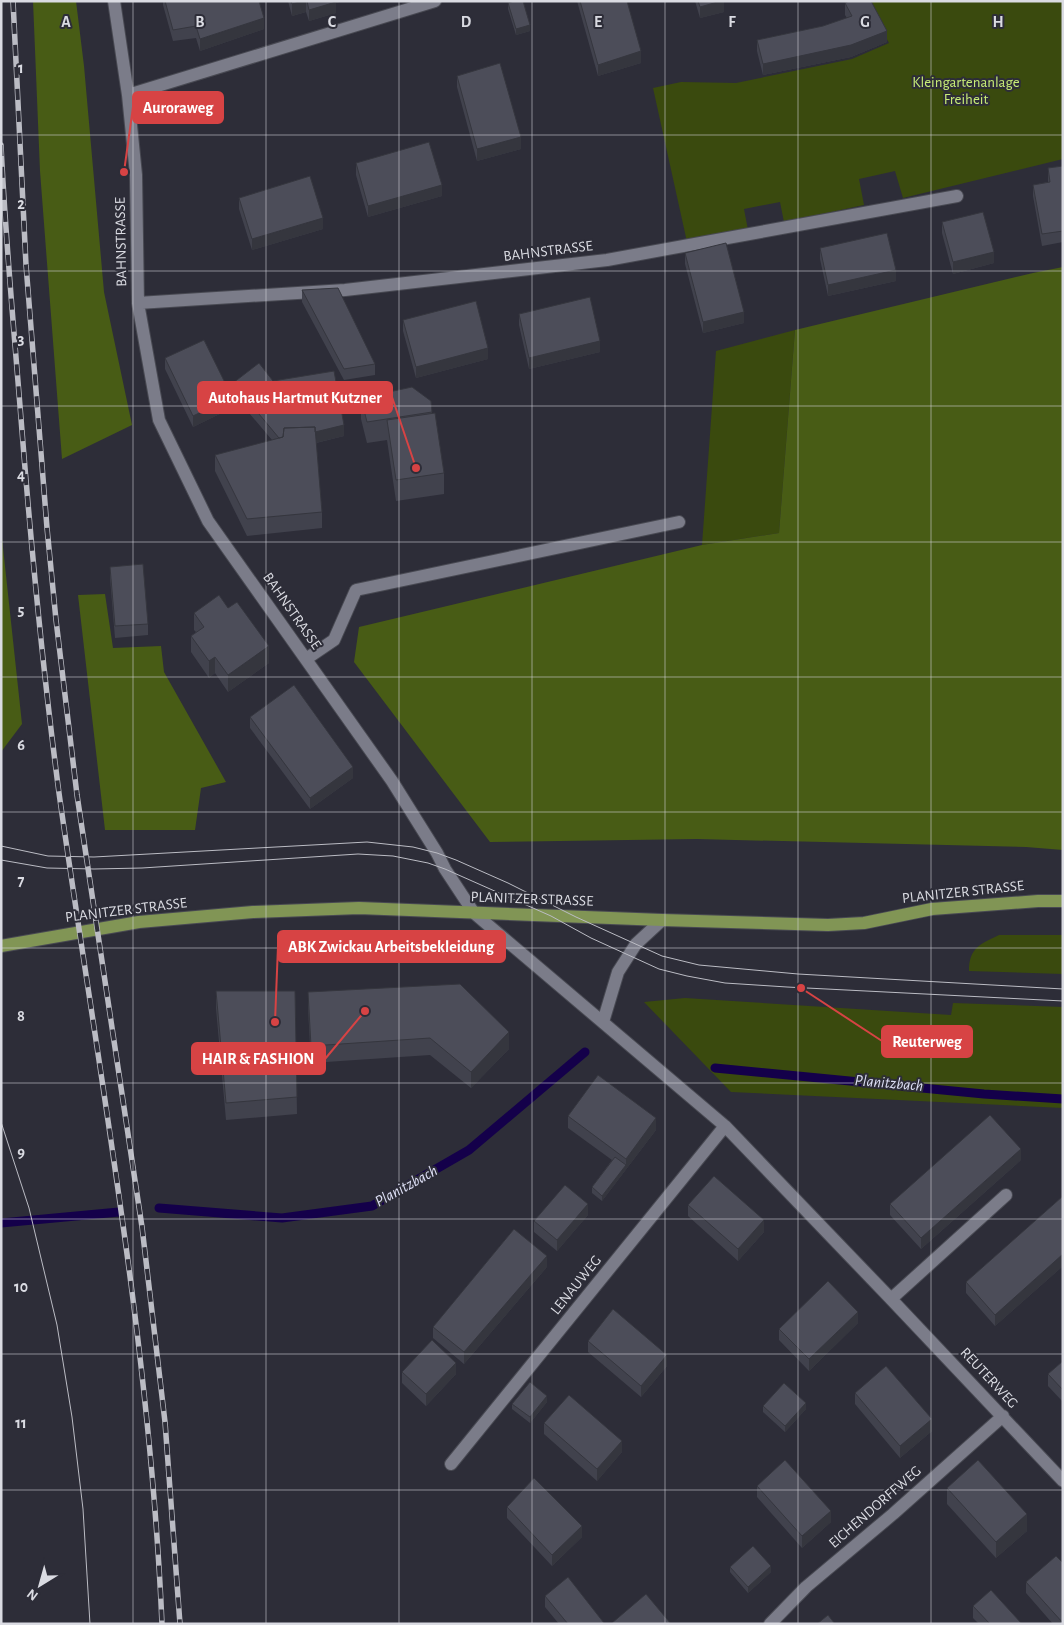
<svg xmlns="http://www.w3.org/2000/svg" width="1064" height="1625" viewBox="0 0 1064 1625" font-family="'Alegreya Sans',sans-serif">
<rect width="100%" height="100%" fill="#2d2d38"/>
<path fill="#3a4a0e" d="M866 1H1063V159L903 198 895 171 859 179 864 205 784 222 780 202 744 209 748 230 687 242 653 88 681 82 736 83 852 59 889 43Z
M795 330 779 533 702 545 716 351Z
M999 935H1063V974L969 971C969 948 980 944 999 935Z
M685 998 951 1015 953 1003 1063 1007V1108L731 1092 644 1002Z"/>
<path fill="#485c15" d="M33 1H76L84 66 104 292 132 425 62 459 40 171Z
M1063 267V850L1026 847 697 839 490 842 354 662 359 627 702 545 779 533 795 330 1033 273Z
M1 529 22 724 1 752Z
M105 594 113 648 161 646 164 672 226 782 201 788 195 830H105L78 595Z"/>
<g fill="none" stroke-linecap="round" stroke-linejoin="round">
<path stroke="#14004a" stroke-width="9" d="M715 1068 984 1094 1063 1099
M159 1208 282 1218 372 1206 469 1150 585 1052
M1 1223 119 1212"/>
<defs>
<path id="minor" d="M114 1 128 95 136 175 138 303 159 420 208 521 392 781 437 853 445 869 474 913 725 1126 891 1299 1063 1481
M128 95 435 1
M138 303 345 290 607 260 957 196
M306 659 334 640 356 590 679 522
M603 1022 618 972 636 944 662 920
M891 1299 1006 1195
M451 1464 725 1126
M770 1624 806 1587 893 1514 1003 1416"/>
<path id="major" d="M1 946 139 922 253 912 359 908 662 920 828 925 864 923 932 909 1038 901H1063"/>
</defs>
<use href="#minor" stroke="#484952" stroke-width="14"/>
<use href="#major" stroke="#484952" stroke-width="14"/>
<use href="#minor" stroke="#7b7c89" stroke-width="12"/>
<use href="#major" stroke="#819555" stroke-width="12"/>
<path stroke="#bbbcc4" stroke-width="1" d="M1 846 48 856 94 857 367 842 413 847 437 853 456 860 508 883 576 917 662 956 699 965 798 974 1063 989
M1 860 47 868 94 869 142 868 358 854 393 856 428 863 445 869 551 916 591 938 659 969 687 976 725 983 787 987 1063 1001
M1 1122 29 1208 57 1325 72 1417 83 1509 90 1624"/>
<defs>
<path id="rail" d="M13 1 26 265 47 528 56 620 77 795 142 1227 165 1422 180 1624
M1 145C5 232 13 319 20 406 30 535 42 664 59 793 98 1069 150 1344 162 1624"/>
</defs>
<use href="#rail" stroke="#bbbcc4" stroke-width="5.5"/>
<use href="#rail" stroke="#2d2d38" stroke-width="4" stroke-dasharray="11" stroke-linecap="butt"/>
</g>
<path fill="#41424d" d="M163 1H259L264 29 200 51 196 38 173 41 163 5Z
M288 1H343L336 3V13L309 21 306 12 292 16Z
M577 1H627L641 63 598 76Z
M695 1H724V12L700 18Z
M508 3 530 31 516 35 508 9Z
M845 3 887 42 851 57 763 75 757 51V40L823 26 847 18 845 15Z
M457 76 521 149 477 161 457 87Z
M356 163 442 196 368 217 356 175Z
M1063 166V242L1042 246 1033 196V185L1048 182V168Z
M239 198 323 229 252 250 239 209Z
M942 222 994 263 953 274 942 233Z
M820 248 896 281 828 296 820 259Z
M685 253 744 323 703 333 685 264Z
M302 290 375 364V375L344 380 302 302Z
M519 314 600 352 529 369 519 325Z
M403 320 488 359 416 378 403 331Z
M165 358 232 408 193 427 165 369Z
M273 381 344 436 316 443 322 512V528L247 536 215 471V455L272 440 233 394V383Z
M361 398 431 401 432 413 444 473V494L396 501 387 440 367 443 361 419Z
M110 567 148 624V635L115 638 110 578Z
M194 613 269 663 228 692 215 673 209 678 191 652V636L196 632 194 630Z
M250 717 353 778 310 809 250 728Z
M216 991H295L297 1114 226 1120 216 1008Z
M308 992 509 1049 471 1088 430 1055 311 1063 308 1008Z
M568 1116 656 1130 602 1201 592 1193V1187L612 1160 568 1128Z
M1021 1160 921 1249 890 1215V1204Z
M1063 1196V1266L995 1326 966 1293V1282Z
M688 1205 764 1232 738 1261 688 1216Z
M588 1215 557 1251 534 1232V1221Z
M547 1267 464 1364 433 1338V1327Z
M858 1323 809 1371 779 1340V1329Z
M588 1341 667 1366 641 1397 588 1352Z
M1063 1361V1402L1048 1386V1374Z
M402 1372 456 1374 426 1406 402 1383Z
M855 1393 932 1431 900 1458 855 1404Z
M547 1402 530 1423 512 1409V1404Z
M763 1406 806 1409 785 1432 763 1412Z
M544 1423 622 1452 597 1481 544 1434Z
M757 1486 831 1522 802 1548 757 1497Z
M947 1488 1027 1531 996 1558 947 1504Z
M507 1507 582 1537 552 1566 507 1518Z
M1063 1563V1624H1053L1026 1593V1582Z
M730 1567 771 1572 748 1593 730 1572Z
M545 1596 604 1624H559L545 1607Z
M973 1606 1022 1624H979L973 1618Z"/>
<path fill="#35363e" d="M303 1H306V12L292 16V4Z
M333 1H343L336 3V13L309 21V10Z
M721 1H724V12L700 18V7Z
M264 18V29L200 51V39Z
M530 25V31L516 35V29Z
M887 31V42L851 57 763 75V64Z
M641 51V63L598 76V65Z
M521 137V149L477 161V149Z
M442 185V196L368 217V206Z
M323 218V229L252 250V239Z
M994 252V263L953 274V262Z
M896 270V281L828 296V285Z
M744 312V323L703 333V322Z
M600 341V352L529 369V358Z
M488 348V359L416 378V367Z
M232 397V408L193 427V416Z
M344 425V436L315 443V432Z
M269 646V663L228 692V675Z
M215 657V673L209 678V661Z
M353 767V778L310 809V798Z
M509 1032V1049L471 1088V1072Z
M656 1118V1130L602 1201V1196L626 1165V1159Z
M1021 1149V1160L921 1249V1238Z
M588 1204V1215L557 1251V1240Z
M764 1220V1232L738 1261V1249Z
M1063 1254V1266L995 1326V1315Z
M547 1256V1267L464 1364V1352Z
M858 1312V1323L809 1371V1359Z
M667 1355V1366L641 1397V1386Z
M456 1363V1374L426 1406V1394Z
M547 1396V1402L530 1423V1417Z
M806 1403V1409L785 1432V1426Z
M932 1419V1431L900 1458V1446Z
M622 1441V1452L597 1481V1469Z
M831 1511V1522L802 1548V1536Z
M1027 1514V1531L996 1558V1542Z
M582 1526V1537L552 1566V1555Z
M771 1566V1572L748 1593V1587Z"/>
<path fill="#4c4d59" stroke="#35363e" d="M165 1H259L264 18 200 39 196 26 173 30Z
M291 1H303L292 4Z
M307 1H336V2L309 10Z
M514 1H523L530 25 516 29 508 3Z
M580 1H627L641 51 598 65Z
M698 1H721L700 7Z
M849 1H871L887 31 851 45 763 64 757 40 823 26 852 16 845 3Z
M500 63 521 137 477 149 457 76Z
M429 142 442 185 368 206 356 163Z
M1063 166V231L1042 234 1033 185 1050 182 1048 168Z
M310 176 323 218 252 239 239 198Z
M983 212 994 252 953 262 942 222Z
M887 233 896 270 828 285 820 248Z
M726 243 744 312 703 322 685 253Z
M338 288 375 364 344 369 302 290Z
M590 297 600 341 529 358 519 314Z
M476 301 488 348 416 367 403 320Z
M204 340 232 397 193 416 165 358Z
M259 363 273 381 334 371 344 425 315 432V427L284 428 283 437 279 438 233 383Z
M412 387 431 401 432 412 367 422 361 398Z
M435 413 444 473 396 480 387 420Z
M315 427 322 512 247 519 215 455 283 437 284 428Z
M143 564 148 624 115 626 110 567Z
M219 595 228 608 237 602 269 646 228 675 215 657 209 661 191 636 204 627 194 613Z
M294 685 353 767 310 798 250 717Z
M460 984 509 1032 471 1072 430 1038 311 1046 308 992Z
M216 991H295L297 1097 226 1103Z
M598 1075 656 1118 626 1159 568 1116Z
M990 1115 1021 1149 921 1238 890 1204Z
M615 1157 626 1165 602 1196 592 1187Z
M714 1176 764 1220 738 1249 688 1205Z
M565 1185 588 1204 557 1240 534 1221Z
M1063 1196V1254L995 1315 966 1282Z
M514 1229 547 1256 464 1352 433 1327Z
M828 1281 858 1312 809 1359 779 1329Z
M613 1309 667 1355 641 1386 588 1341Z
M432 1340 456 1363 426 1394 402 1372Z
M1063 1361V1390L1048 1374Z
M886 1366 932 1419 900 1446 855 1393Z
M530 1382 547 1396 530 1417 512 1404Z
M784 1383 806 1403 785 1426 763 1406Z
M569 1395 622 1441 597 1469 544 1423Z
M785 1460 831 1511 802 1536 757 1486Z
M978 1460 1027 1514 996 1542 947 1488Z
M534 1478 582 1526 552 1555 507 1507Z
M753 1546 771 1566 748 1587 730 1567Z
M1056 1556 1063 1563V1623L1026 1582Z
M568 1577 604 1623 603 1624H568L545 1596Z
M991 1590 1022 1624H990L973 1606Z
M646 1594 671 1624H613L612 1623Z
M828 1615 835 1624H817Z"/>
<path fill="none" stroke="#dadbe2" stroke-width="1" stroke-opacity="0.55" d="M133 1V1624M266 1V1624M399 1V1624M532 1V1624M665 1V1624M798 1V1624M931 1V1624M1 135H1063M1 271H1063M1 406H1063M1 542H1063M1 677H1063M1 812H1063M1 948H1063M1 1083H1063M1 1219H1063M1 1354H1063M1 1490H1063"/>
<g text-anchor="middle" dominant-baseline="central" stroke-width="4" stroke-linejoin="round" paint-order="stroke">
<g font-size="15" fill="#c8ed77" stroke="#2d2d38">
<text x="966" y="82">Kleingartenanlage<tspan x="966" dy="17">Freiheit</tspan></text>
</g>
<g font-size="15" fill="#dadbe2" stroke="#2d2d38">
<text transform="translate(121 242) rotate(-91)">BAHNSTRASSE</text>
<text transform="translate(548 251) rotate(-7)">BAHNSTRASSE</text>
<text transform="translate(292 611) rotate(55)">BAHNSTRASSE</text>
<text transform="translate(963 892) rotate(-6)">PLANITZER STRASSE</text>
<text transform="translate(532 899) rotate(2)">PLANITZER STRASSE</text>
<text transform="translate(126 910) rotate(-7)">PLANITZER STRASSE</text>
<text transform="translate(576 1285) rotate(-51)">LENAUWEG</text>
<text transform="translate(989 1378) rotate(47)">REUTERWEG</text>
<text transform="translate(875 1507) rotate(-41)">EICHENDORFFWEG</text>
</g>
<g font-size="16" font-style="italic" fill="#dfe1f7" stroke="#2d2d38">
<text transform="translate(889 1083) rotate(5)">Planitzbach</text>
<text transform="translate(406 1186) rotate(-29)">Planitzbach</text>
</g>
</g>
<g font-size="16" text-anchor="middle" font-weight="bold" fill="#dadbe2" stroke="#2d2d38" stroke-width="4" stroke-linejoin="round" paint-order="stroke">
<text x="66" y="27">A</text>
<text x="200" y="27">B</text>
<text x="332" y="27">C</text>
<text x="466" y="27">D</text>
<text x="598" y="27">E</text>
<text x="732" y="27">F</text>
<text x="865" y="27">G</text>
<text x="998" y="27">H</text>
<text x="21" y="73">1</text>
<text x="21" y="209">2</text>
<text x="21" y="344">3</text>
<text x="21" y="480">4</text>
<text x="21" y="615">5</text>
<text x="21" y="750">6</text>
<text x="21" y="886">7</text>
<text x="21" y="1021">8</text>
<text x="21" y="1157">9</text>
<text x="21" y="1292">10</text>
<text x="21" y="1428">11</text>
</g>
<path fill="none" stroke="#d74344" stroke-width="2" d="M124 172L133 107M416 468L392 397M275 1022L278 946M801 988L882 1041M365 1011L325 1059"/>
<g fill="#d74344" stroke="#2d2d38" stroke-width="2">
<circle cx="124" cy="172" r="5"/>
<circle cx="416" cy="468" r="5"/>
<circle cx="275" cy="1022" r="5"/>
<circle cx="801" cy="988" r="5"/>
<circle cx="365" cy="1011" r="5"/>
</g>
<g fill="#d74344" stroke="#d74344" stroke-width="2">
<rect x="133" y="92" width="90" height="31" rx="5"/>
<rect x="198" y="382" width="194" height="31" rx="5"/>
<rect x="278" y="931" width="227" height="31" rx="5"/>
<rect x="882" y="1026" width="90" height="31" rx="5"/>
<rect x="192" y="1043" width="133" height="31" rx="5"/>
</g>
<g font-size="16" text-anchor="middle" font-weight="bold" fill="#fff">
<text x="178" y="113">Auroraweg</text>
<text x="295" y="403">Autohaus Hartmut Kutzner</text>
<text x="391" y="952">ABK Zwickau Arbeitsbekleidung</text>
<text x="927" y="1047">Reuterweg</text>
<text x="258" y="1064">HAIR &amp; FASHION</text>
</g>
<rect width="1064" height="1625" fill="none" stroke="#dadbe2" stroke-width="5"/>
<g transform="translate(40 1585) rotate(217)" stroke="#2d2d38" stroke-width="4" paint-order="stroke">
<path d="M0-4L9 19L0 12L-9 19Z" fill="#dadbe2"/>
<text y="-8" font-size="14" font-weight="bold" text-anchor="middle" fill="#dadbe2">N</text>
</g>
</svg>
